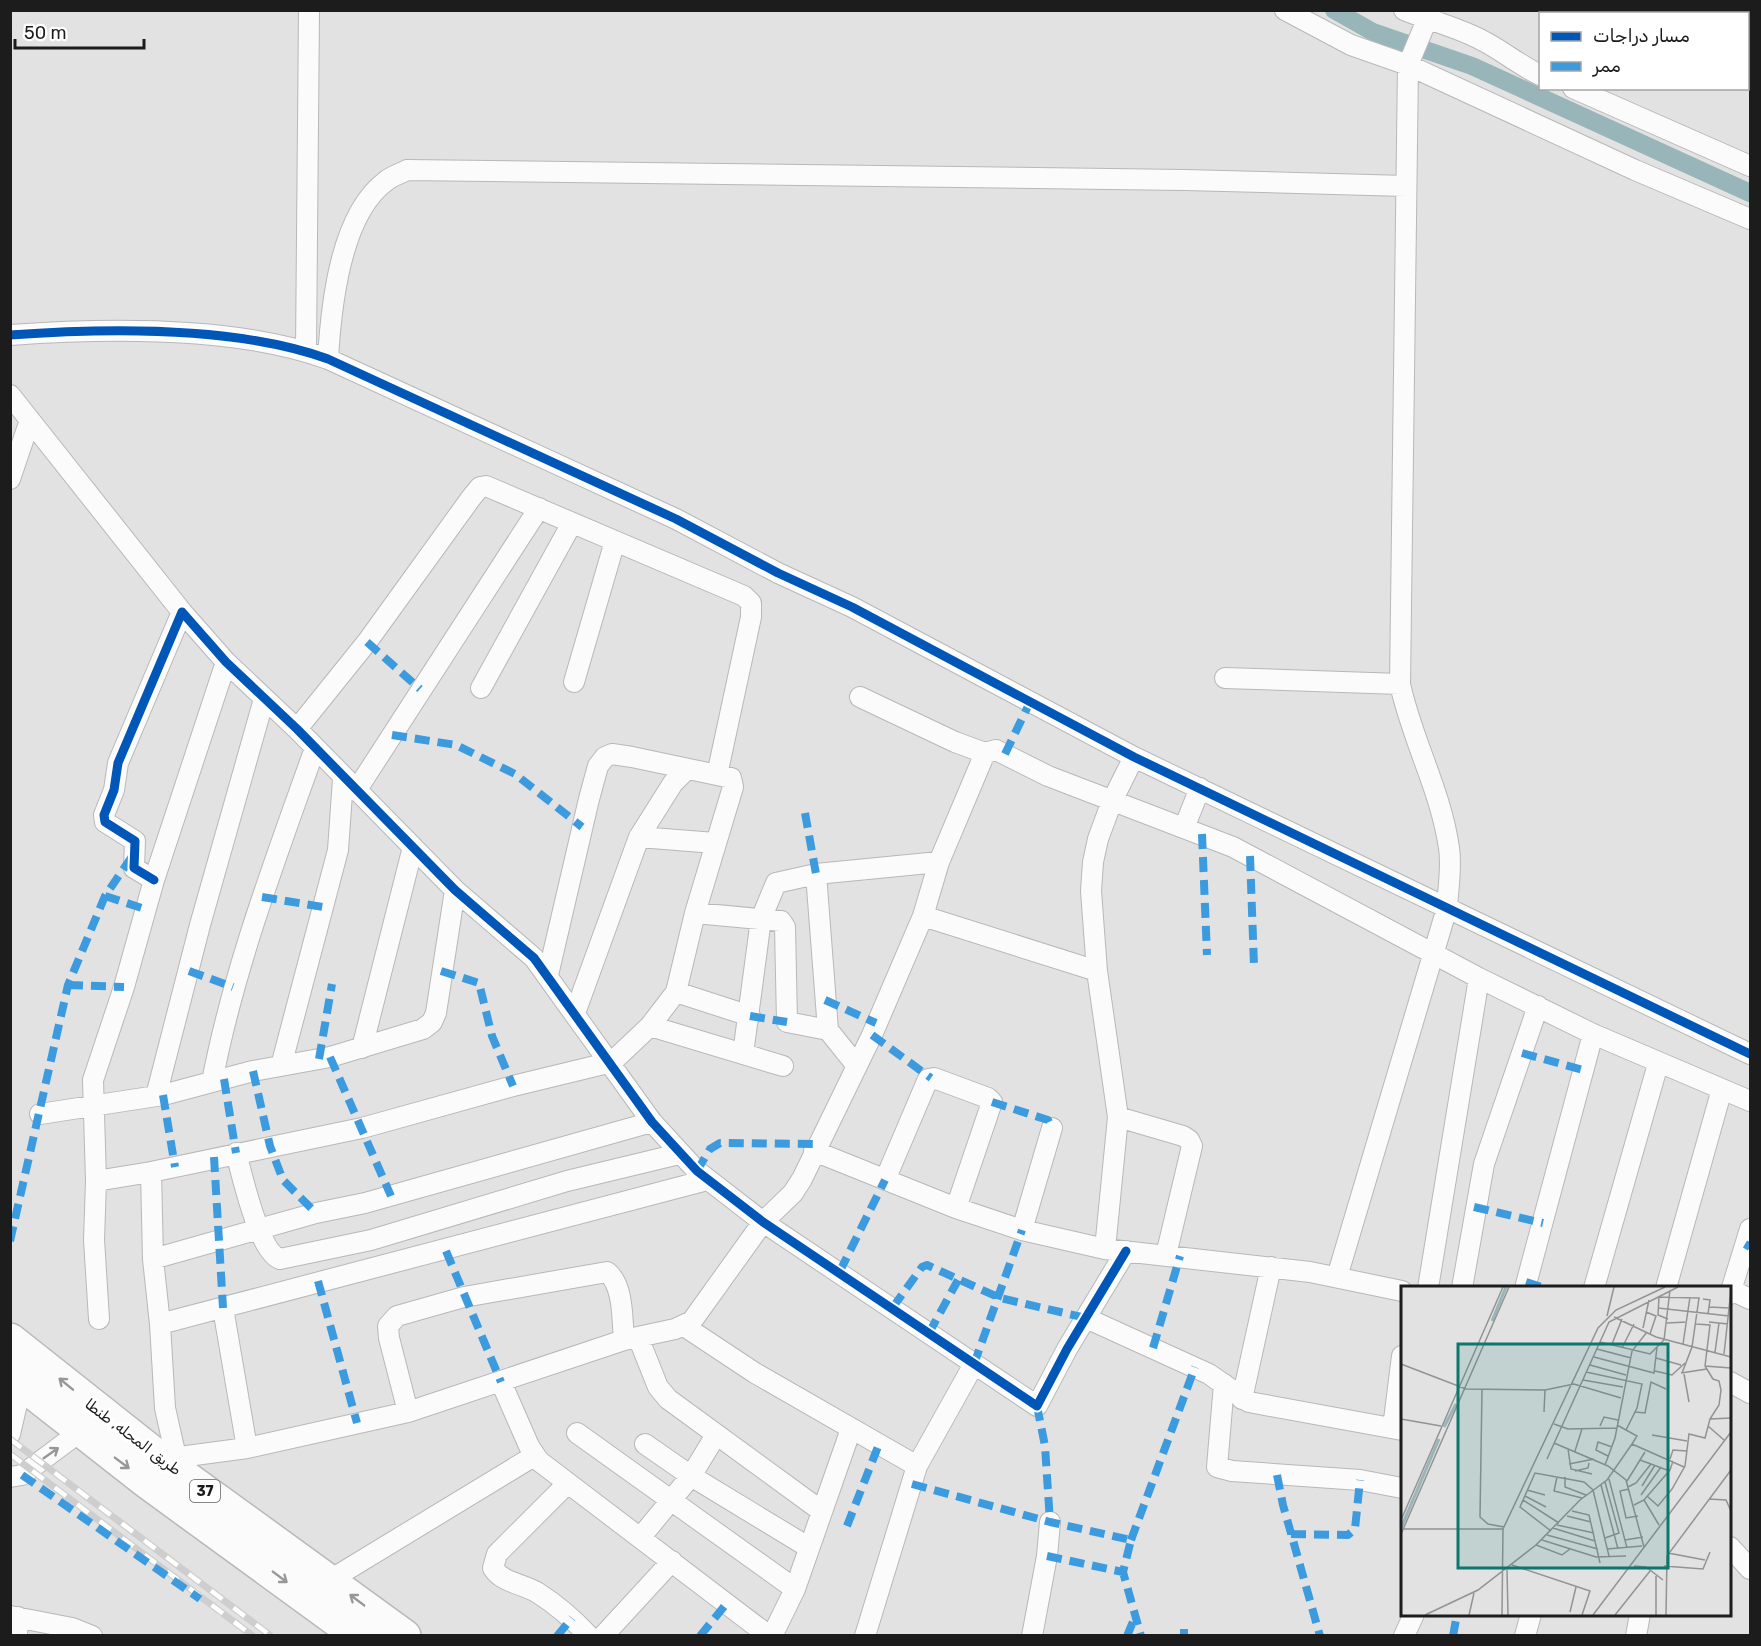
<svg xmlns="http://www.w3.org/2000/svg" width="1761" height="1646" viewBox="0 0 1761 1646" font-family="Rubik,Cairo,sans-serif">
<rect width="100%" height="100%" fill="#e2e2e3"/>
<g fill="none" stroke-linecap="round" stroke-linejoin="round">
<path stroke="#98b5b9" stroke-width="18" d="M1334 10 1373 32 1472 66 1750 193"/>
<defs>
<path id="street" d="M1285 10 1351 45 1408 65 1635 170 1750 219
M1404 10C1426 19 1449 25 1471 35 1496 45 1515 63 1540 75
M1573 88 1750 166
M10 335C107 328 237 326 328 359L676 519 778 573 852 607 1134 757 1750 1054
M306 351 309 10
M328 359C331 306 340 215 386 181 392 176 400 174 407 170L1185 180 1406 186
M10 395 182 612
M10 479 30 420
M1225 678 1400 684
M574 682 615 541
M481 688 572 523
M860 697 955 742 985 753 996 750 1048 776 1233 847 1479 978 1593 1034 1750 1101
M356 791 539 508
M1184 828 1200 788
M639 837 673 783 687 769
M816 874 828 1030 857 1066
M154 880 134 868 135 841 105 822 104 815 114 790 118 763 182 612 226 662 297 729 455 890 534 958 652 1122 697 1171 763 1222 1037 1406 1067 1349 1126 1251
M695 913 781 921 785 927 787 1022 828 1030
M923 916 1097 971
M548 975 589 799 598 766 605 757 612 754 632 757 717 775
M676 992 750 1016
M575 1013 639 837 715 843
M650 1026 783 1066
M362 1048 413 847
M743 1054 761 919 776 883 816 874 939 862
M281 1066 338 850 343 779
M212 1082C234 967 276 858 315 748
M156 1096 200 925 264 699
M40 1114 163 1095 253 1071 330 1057 423 1029 432 1022 436 1013 455 890
M1118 1117 1183 1136 1189 1140 1192 1146 1166 1255
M814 1151 956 1208 1022 1230 1105 1249 1310 1272 1402 1291
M236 1153C242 1175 259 1252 280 1259L371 1240 567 1181 679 1154
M151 1172 153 1259 160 1324 165 1408 176 1457
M885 1180 928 1079 934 1078 988 1098 992 1102 956 1208
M96 1181 151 1172 362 1128 513 1086 612 1062 650 1026 676 992 695 913 733 787 731 778 717 775 751 617V603L744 596 486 486 480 487 471 498 367 642 297 729
M1022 1230 1052 1128
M1105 1249 1118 1117 1097 971 1091 891 1093 862 1098 839 1112 801 1134 757
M153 1259 316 1213 365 1203 652 1122
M1337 1277 1447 908C1448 889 1452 867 1449 848 1441 791 1412 740 1400 684L1408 65 1431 10
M1428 1288 1479 978
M1462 1288 1484 1164 1538 1006
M1525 1288 1593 1034
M1594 1288 1658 1064
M1666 1288 1722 1089
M1731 1290 1750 1299
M1730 1294 1750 1229
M223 1308 247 1448
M1086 1318 1209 1374 1249 1402 1402 1430
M99 1319 94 1240 96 1181 93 1080 124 987 154 880 226 662
M160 1324 707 1180
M684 1326 755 1373 917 1466
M638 1337 658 1387 668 1399 820 1510
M501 1382 529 1446 539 1461 769 1636
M1730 1382 1750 1393
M1224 1384 1217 1467 1232 1471 1360 1480 1402 1488
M1242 1399 1271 1267
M408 1412 389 1338 388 1326 397 1316 464 1297 607 1272C624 1285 622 1321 624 1340
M1393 1428 1402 1356
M577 1433 795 1589
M10 1434 22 1382
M645 1444 691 1476 808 1547
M161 1466 172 1458 247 1448 408 1412 624 1340 675 1329 692 1321 763 1222 793 1193 802 1179 872 1035 923 916 939 862 985 753
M10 1477 22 1475 81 1431
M567 1484 497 1554 493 1568C502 1583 524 1584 538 1593 557 1605 573 1619 589 1636
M640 1538 691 1476 716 1435
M1730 1547 1750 1569
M330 1580 534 1456
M10 1616 72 1628 92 1636
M17 1636 18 1617
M603 1636 672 1561
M772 1636 795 1589 851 1429
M865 1636 917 1466 974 1364
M1032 1636 1047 1556 1050 1522
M1404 1636 1414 1614
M1525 1636 1531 1614
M1636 1636 1640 1614"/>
<path id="highway" d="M10 1340 164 1462 404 1636
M10 1374 149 1483 359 1636"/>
</defs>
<use href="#street" stroke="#b8b8b8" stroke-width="22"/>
<use href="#highway" stroke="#b8b8b8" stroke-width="36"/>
<use href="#street" stroke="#fbfbfb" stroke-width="20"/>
<use href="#highway" stroke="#fbfbfb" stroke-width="33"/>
<defs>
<path id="rail" d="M10 1439 271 1636
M10 1454 253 1636"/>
</defs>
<use href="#rail" stroke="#cececf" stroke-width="7"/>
<use href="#rail" stroke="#fff" stroke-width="4.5" stroke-dasharray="14" stroke-linecap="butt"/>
<path stroke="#3c9bdf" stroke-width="8" stroke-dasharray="15 8" stroke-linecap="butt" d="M367 642 420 689
M392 735 456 745 515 774 582 827
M1005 754 1031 700
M805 813 816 874
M1202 834 1207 955
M1250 856 1254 966
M105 896 145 909
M262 897 323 907
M189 971 233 987
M441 971 479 983 492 1036 513 1086
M68 985 124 987
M825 1000 876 1023
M750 1016 787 1022
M872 1035 931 1078
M1522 1053 1583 1070
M330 1057 391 1196
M319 1059 332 984
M253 1071 270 1146 283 1180 316 1213
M224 1079 236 1153
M163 1095 175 1167
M992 1102 1048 1120 1052 1128
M214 1157 223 1308
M697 1171 710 1149 720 1143 817 1144
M1474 1207 1543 1223
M10 1241 68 985 105 896 133 855
M1745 1244 1750 1247
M446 1251 501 1382
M840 1271 885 1180
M318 1281 357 1423
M1526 1282 1545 1288
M893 1307 922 1267 927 1265 1000 1298 1086 1318
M929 1333 958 1280
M1153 1348 1180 1256
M974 1364 1022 1230
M1037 1406 1045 1446 1050 1522
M22 1475 200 1599
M1277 1475 1283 1505 1320 1636
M912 1484 1050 1522 1131 1540 1123 1572 1141 1636
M847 1526 879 1444
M1291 1534 1348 1535 1355 1529 1360 1480
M1131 1540 1195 1367
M1047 1556 1123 1572
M1184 1629V1636
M557 1636 572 1618
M700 1636 727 1603
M1127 1636 1135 1617
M1453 1636 1457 1614"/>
<defs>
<path id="cycleway" d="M10 335C107 328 237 326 328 359L676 519 778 573 852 607 1134 757 1750 1054
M154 880 134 868 135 841 105 822 104 815 114 790 118 763 182 612 226 662 297 729 455 890 534 958 652 1122 697 1171 763 1222 1037 1406 1067 1349 1126 1251"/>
</defs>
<use href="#cycleway" stroke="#fff" stroke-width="13"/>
<use href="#cycleway" stroke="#0057b8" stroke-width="9"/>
</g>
<defs><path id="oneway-shaft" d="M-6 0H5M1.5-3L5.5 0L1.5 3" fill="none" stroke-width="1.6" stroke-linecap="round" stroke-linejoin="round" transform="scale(1.5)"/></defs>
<g stroke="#979797">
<use href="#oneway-shaft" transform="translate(66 1384) rotate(-141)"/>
<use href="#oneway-shaft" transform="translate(51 1453) rotate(-35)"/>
<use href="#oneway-shaft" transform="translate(122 1463) rotate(37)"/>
<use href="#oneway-shaft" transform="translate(280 1577) rotate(37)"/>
<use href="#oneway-shaft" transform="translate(357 1600) rotate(-143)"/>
</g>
<g text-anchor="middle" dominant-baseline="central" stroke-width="6" stroke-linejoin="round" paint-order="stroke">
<rect fill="#fff" stroke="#606061" stroke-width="1.5" x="190" y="1480" width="30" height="22" rx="4.5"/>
<g font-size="14" font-weight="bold" fill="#1c1c1d">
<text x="205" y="1491">37</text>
</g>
<g font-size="15" fill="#1c1c1d" stroke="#fff">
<text transform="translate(133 1437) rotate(37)">طريق المحله, طنطا</text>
</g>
</g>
<g transform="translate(1401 1286)">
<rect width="330" height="330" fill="#e2e2e3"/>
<path fill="none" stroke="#98b5b9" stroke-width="3" d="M91 35 105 1M43 141 55 118M0 242 38 153"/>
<path fill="none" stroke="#939394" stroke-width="1.5" d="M258 10 257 29 267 33M258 11 298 12 291 61 281 87M302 13 309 14 307 28M308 21 328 22M257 22 328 30M245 26 255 30 249 48M206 30 213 1M213 31 255 51 330 71M308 36 327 38M266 37 286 36M295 38 309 39 304 80 330 82M242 42 248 14M199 56 249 68 263 54 269 4M211 58 221 33M282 58 289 11M221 62 233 38M196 63 230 72M314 66 318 37M323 68 330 4M193 71 253 87 256 61M255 72 280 79M0 78 65 103 144 104 173 98 220 112M189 79 225 89M304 80 312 93 318 95 320 104 318 119 309 133M254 85 271 89 284 77M185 86 241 98 236 122 225 144M280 87 306 83M283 88 288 116M182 94 222 101M81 103 79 231 87 238 103 241M143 126 144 104M234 126 244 127 250 96 265 103M0 133 40 140M153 138 167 143 216 142M199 140 203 131 217 134M307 140 323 154M251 149 286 155M153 157 207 180 225 194 243 261M231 158 283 181M167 163 170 183 191 188M174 165 181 143M207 170 195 164 197 156 211 161M146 173 208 36 277 1M269 173 272 164 286 165M239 174 266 184M168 178 193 173M204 179 214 152 231 65 246 46M174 185 187 182 188 177M156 191 153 205 181 212M164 191V201L185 209M208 193 226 262M226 195 244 166M200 199 217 263M241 200 254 179M227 201 235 197 250 178M228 203 219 205 225 232 237 230M126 204 144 209M240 209 260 181M124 210 145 221M246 210 257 220 271 203 284 180 288 148 304 152 309 133 330 132M308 213 325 214 330 225M122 214 158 237M243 214 258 239M233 219 243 214 269 184 272 175M171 225 188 229 199 277M166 230 190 236M0 234 102 1M156 239 193 247M152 242 194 255M2 243H102M150 245 119 221 134 187 183 196 192 204 208 270M0 248 108 1M146 249 197 263M204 252 218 247 204 196M141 254 195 271 225 270M224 254 242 251M169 263 161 269 135 259 179 214 206 194 231 158 236 150 216 139M206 263 241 260M267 267 304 274M111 279 189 305 181 329M233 280 245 281 262 294M263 280 302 283 309 266M106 284 107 329M255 290V329M169 326 175 301M24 329 77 304 135 259M68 329 73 307M101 329 102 243 197 42 215 24 264 1M192 329 330 146M214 329 249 285M265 329 266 270 330 184"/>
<path fill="#0f766e" fill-opacity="0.15" stroke="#0f766e" stroke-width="3" d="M57 58H267V282H57Z"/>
<rect width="330" height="330" fill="none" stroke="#1c1c1d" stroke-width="3"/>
</g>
<rect width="1761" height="1646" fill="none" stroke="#1c1c1d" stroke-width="24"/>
<rect x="1539" y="12" width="210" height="78" fill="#ffffff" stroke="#a4a4a5" stroke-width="1.5"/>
<rect x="1551" y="32" width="30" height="9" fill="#0057b8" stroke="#a4a4a5" stroke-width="1.5"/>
<text x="1593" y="42" font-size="18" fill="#1c1c1d">مسار دراجات</text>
<rect x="1551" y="62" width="30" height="9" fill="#3c9bdf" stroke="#a4a4a5" stroke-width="1.5"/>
<text x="1593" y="72" font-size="18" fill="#1c1c1d">ممر</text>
<path d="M15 39v9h129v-9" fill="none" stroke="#1c1c1d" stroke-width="3"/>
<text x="24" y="39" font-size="18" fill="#1c1c1d" stroke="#ffffff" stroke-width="4.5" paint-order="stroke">50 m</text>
</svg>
